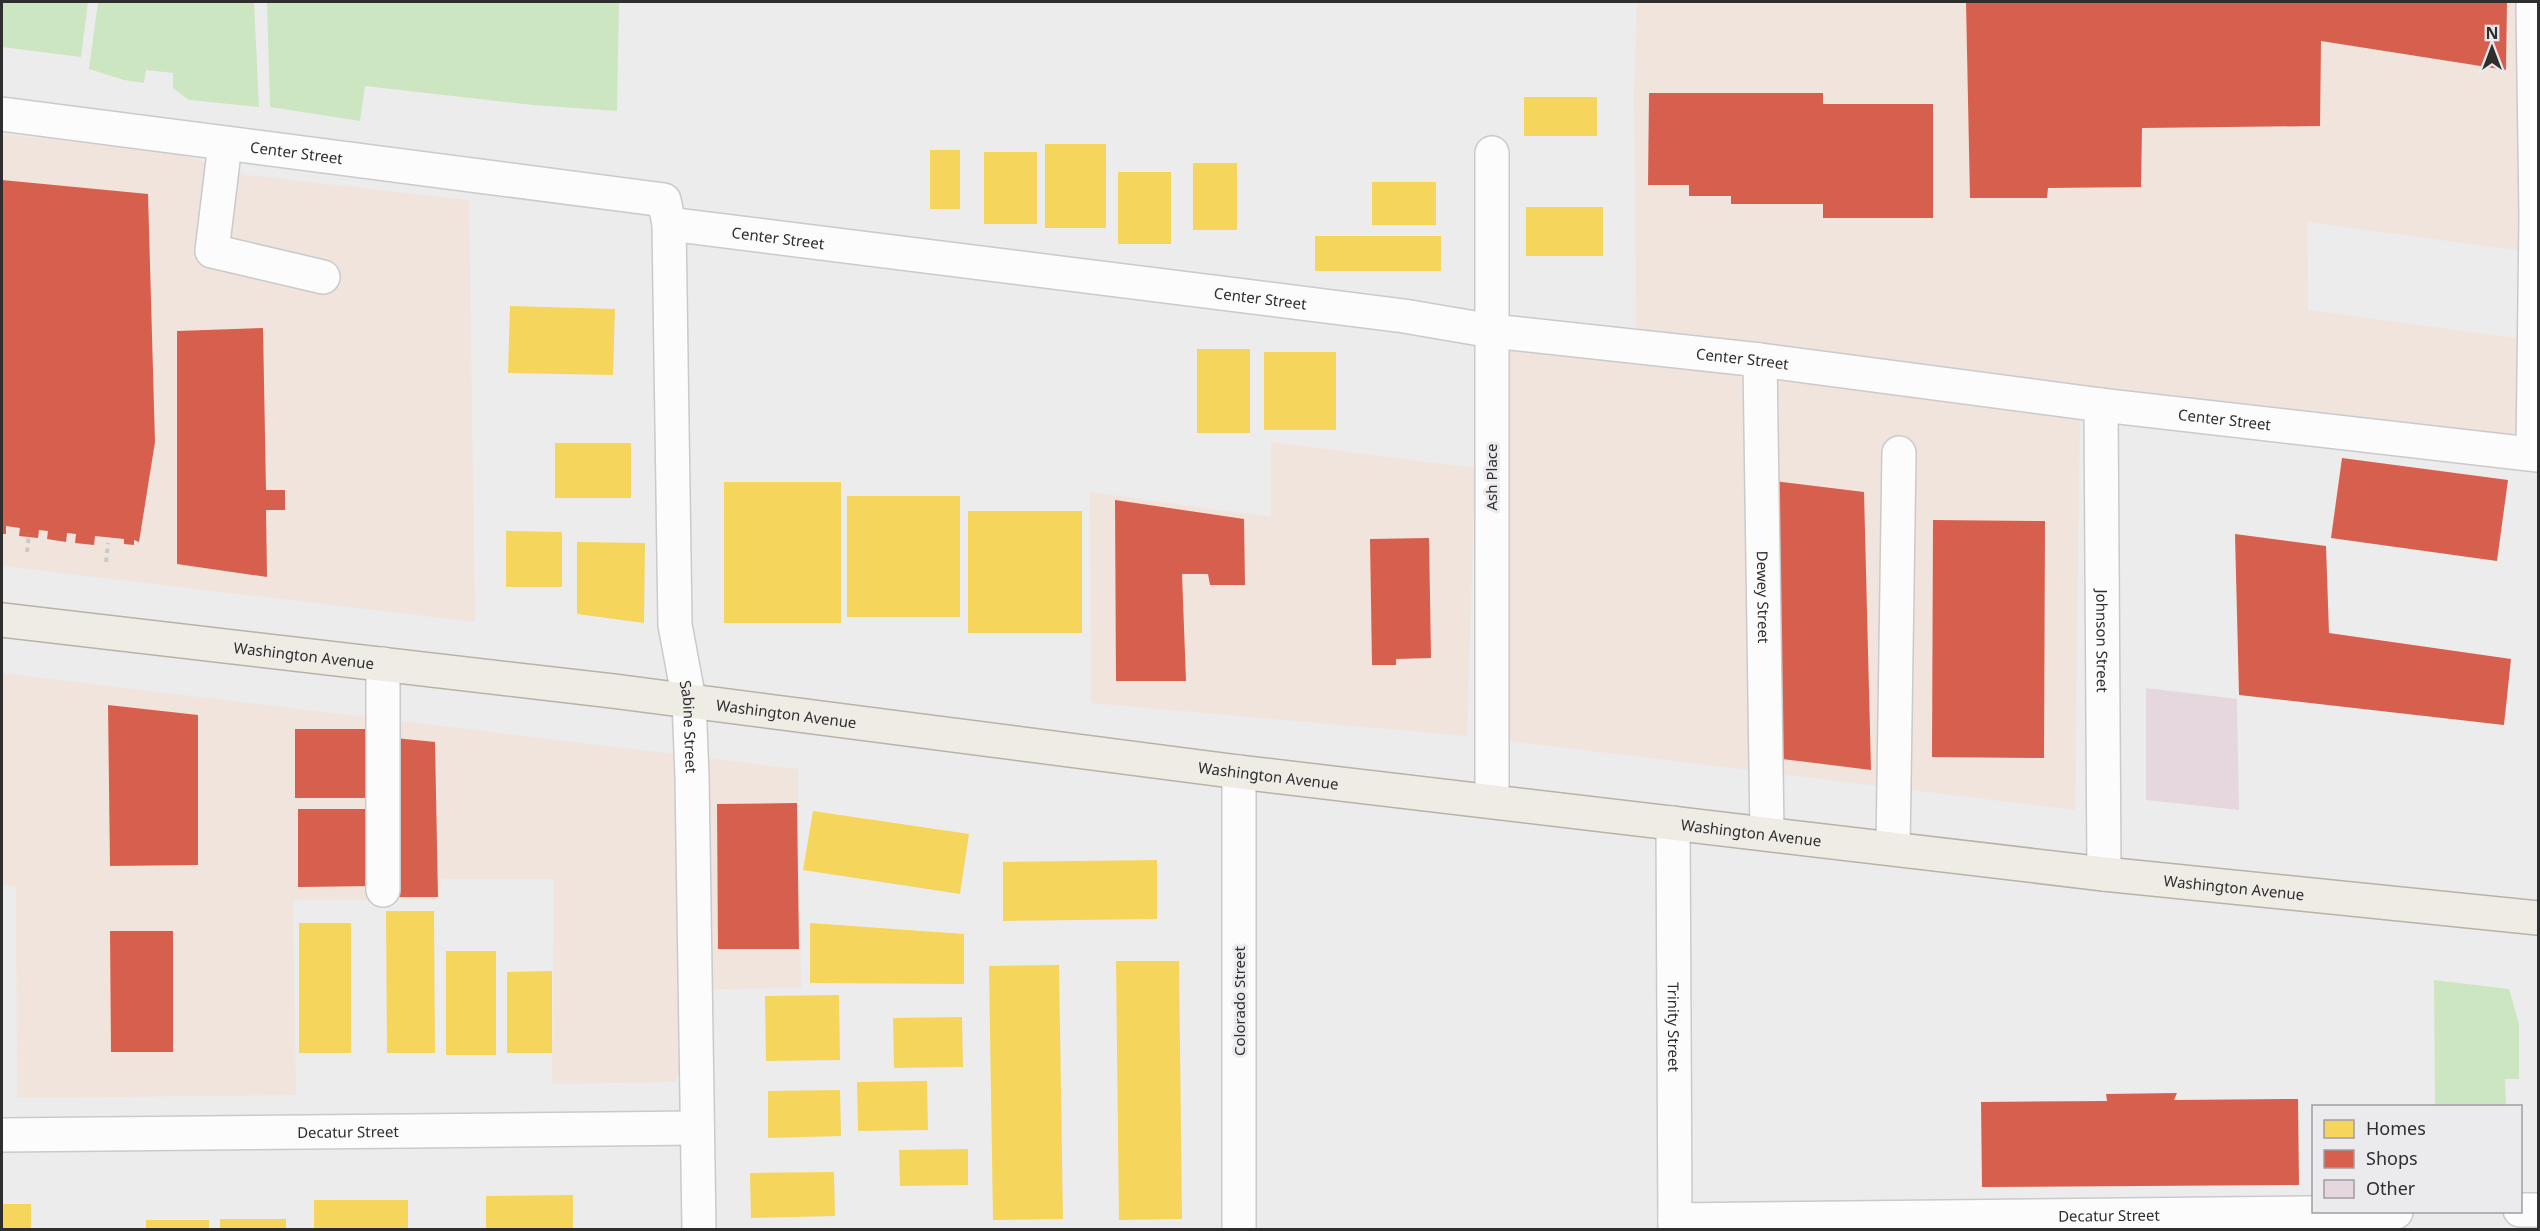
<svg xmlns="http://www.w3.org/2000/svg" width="2540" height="1231" viewBox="0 0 2540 1231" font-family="'Noto Sans',sans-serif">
<rect width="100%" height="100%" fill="#ececed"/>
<path fill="#f0e4dd" d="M1637 2H2538V253L2307 222 2308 310 2538 341V445L1636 335 1634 89Z
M2 134 179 154 248 175 469 200 475 622 2 566Z
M1505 343 2080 413 2075 810 1502 740Z
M1271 442 1475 468 1467 736 1091 703 1090 492 1271 517Z
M2 673 798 769 801 988 710 989 675 1082 552 1084 554 879H441L440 899 293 900 296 1095 17 1098 16 886 2 885Z"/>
<path fill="#cde6c2" d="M2 2H88L81 57 2 47Z
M98 2H254L259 107 189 100 173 88V73L146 70 144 83 124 80 89 69Z
M267 2H619L617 111 533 105 365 86 360 121 270 107Z
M2434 980 2509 989 2519 1024V1079H2505L2506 1106H2435Z"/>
<path fill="#f6d55c" d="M1524 97H1597V136H1524Z
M1045 144H1106V228H1045Z
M930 150H960V209H930Z
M984 152H1037V224H984Z
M1193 163H1237V230H1193Z
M1118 172H1171V244H1118Z
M1372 182H1436V225H1372Z
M1526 207H1603V256H1526Z
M1315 236H1441V271H1315Z
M510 306 615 309 613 375 508 373Z
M1197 349H1250V433H1197Z
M1264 352H1336V430H1264Z
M555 443H631V498H555Z
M724 482H841V623H724Z
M847 496H960V617H847Z
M968 511H1082V633H968Z
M506 531 562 532V587H506Z
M577 542 645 543 644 623 577 614Z
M813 811 969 834 960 894 803 870Z
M1157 860V919L1003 921V862Z
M386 911H434L435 1053H387Z
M299 923H351V1053H299Z
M810 923 964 934V984L810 983Z
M446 951H496V1055H446Z
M1116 961H1179L1182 1219 1119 1220Z
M1059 965 1063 1219 993 1220 989 966Z
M552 971V1053H507V972Z
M839 995 840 1060 766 1061 765 996Z
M962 1017 963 1067 894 1068 893 1018Z
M927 1081 928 1130 858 1131 857 1082Z
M840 1090 841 1136 768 1138V1091Z
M968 1149V1185L900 1186 899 1150Z
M834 1172 835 1216 751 1218 750 1173Z
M573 1195V1230H486V1196Z
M314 1200H408V1230H314Z
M2 1204H31V1230H2Z
M220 1219H286V1230H220Z
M146 1220H209V1230H146Z"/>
<path fill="#d6604d" d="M1966 2H2507L2506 70 2321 41 2320 126 2142 128 2141 187 2048 188 2047 198H1970Z
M1649 93H1823V104H1933V218H1823V204H1731V196H1689V185H1648Z
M2 180 148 194 155 442 139 542 134 540V545L124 544V539L95 536 94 545 75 543 76 534 67 533 66 542 47 539 48 531 39 530 38 538 19 536 20 528 6 526V534H2Z
M263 328 266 490H285V510H266L267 577 177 564V331Z
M2342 458 2508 480 2497 561 2331 538Z
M1774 481 1864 492 1871 770 1775 758Z
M1115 500 1244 519 1245 585H1210L1208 574H1182L1186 681H1116Z
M1933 520 2045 521 2044 758 1932 757Z
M2235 534 2326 546 2329 633 2511 659 2504 725 2239 695Z
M1429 538 1431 658 1396 659V665H1372L1370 539Z
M108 705 198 715V865L110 866Z
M295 729H374V798H295Z
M395 738 435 742 438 897H394Z
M797 803 799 949H718L717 804Z
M298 809H375V886L298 887Z
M110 931H173V1052H111Z
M2177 1093 2174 1100 2298 1099 2299 1185 1982 1187 1981 1102 2107 1101 2106 1094Z"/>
<path fill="#e5d7dd" d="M2146 688 2237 699 2239 810 2146 800Z"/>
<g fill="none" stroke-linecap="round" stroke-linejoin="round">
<defs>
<g id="minor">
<path d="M2533 6 2536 216 2533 454"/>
<path id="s1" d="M2 114 664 200 669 224 1404 316 1492 331 1760 360 2101 405 2538 455"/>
<path d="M225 144 212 251 323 277"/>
<path d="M1492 153V801"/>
<path id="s2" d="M669 224 675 625 689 700 692 777 699 1230"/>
<path id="s3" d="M1760 360 1767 833"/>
<path id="s4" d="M2101 405 2104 874"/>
<path d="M1239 772V1230"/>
<path id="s5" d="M1673 823 1675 1230"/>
<path d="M1893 848 1899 453"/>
<path d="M383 890V664"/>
<path id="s6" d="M2 1135 697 1128"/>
<path d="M2520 1210H2538"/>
<path id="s7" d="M1675 1220 2396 1212"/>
</g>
<g id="major">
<path id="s8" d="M2 620 613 691 1239 772 2104 874 2538 918"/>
</g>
</defs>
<use href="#minor" stroke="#cacacb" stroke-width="36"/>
<use href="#major" stroke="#b8b2a7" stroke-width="36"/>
<path stroke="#c9c9ca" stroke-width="4" stroke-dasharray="4.5 4.5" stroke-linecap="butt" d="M27 552 29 534
M106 562 108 543"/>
<use href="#minor" stroke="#fcfcfc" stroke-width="33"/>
<use href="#major" stroke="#efece6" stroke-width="33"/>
</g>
<g text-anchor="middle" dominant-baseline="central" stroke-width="6" stroke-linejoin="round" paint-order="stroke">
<g font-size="15" fill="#2e2e2f" stroke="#ebebee">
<text stroke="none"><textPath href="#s1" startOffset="297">Center Street</textPath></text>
<text stroke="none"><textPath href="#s1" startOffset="802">Center Street</textPath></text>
<text stroke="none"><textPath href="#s1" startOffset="1288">Center Street</textPath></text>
<text stroke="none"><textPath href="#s1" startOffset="1774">Center Street</textPath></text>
<text stroke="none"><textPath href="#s1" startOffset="2260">Center Street</textPath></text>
<text transform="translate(1491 477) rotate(-90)">Ash Place</text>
<text stroke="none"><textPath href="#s3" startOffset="237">Dewey Street</textPath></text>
<text stroke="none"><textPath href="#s4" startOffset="236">Johnson Street</textPath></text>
<text stroke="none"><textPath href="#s8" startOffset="304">Washington Avenue</textPath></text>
<text stroke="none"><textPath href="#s8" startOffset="790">Washington Avenue</textPath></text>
<text stroke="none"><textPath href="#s2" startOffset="504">Sabine Street</textPath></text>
<text stroke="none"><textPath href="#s8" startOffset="1276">Washington Avenue</textPath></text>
<text stroke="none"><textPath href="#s8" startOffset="1762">Washington Avenue</textPath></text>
<text stroke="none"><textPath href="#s8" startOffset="2248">Washington Avenue</textPath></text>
<text transform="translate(1239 1001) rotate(-90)">Colorado Street</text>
<text stroke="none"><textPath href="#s5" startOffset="204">Trinity Street</textPath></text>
<text stroke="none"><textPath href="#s6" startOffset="346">Decatur Street</textPath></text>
<text stroke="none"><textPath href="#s7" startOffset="434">Decatur Street</textPath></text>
</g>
</g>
<rect width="2540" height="1231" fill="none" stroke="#2e2e2f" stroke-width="6"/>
<rect x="2312" y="1105" width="210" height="108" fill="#ebebee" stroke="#9f9fa2" stroke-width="1.5"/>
<rect x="2324" y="1120" width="30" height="18" fill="#f6d55c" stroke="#9f9fa2" stroke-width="1.5"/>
<text x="2366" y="1135" font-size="18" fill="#2e2e2f">Homes</text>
<rect x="2324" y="1150" width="30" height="18" fill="#d6604d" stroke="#9f9fa2" stroke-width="1.5"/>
<text x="2366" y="1165" font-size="18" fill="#2e2e2f">Shops</text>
<rect x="2324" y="1180" width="30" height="18" fill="#e5d7dd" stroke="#9f9fa2" stroke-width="1.5"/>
<text x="2366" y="1195" font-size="18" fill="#2e2e2f">Other</text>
<g transform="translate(2492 48)" stroke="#ebebee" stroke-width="4.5" paint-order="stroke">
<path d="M0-4.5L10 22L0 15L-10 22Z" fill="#2e2e2f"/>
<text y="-9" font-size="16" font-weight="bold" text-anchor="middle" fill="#2e2e2f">N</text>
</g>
</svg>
